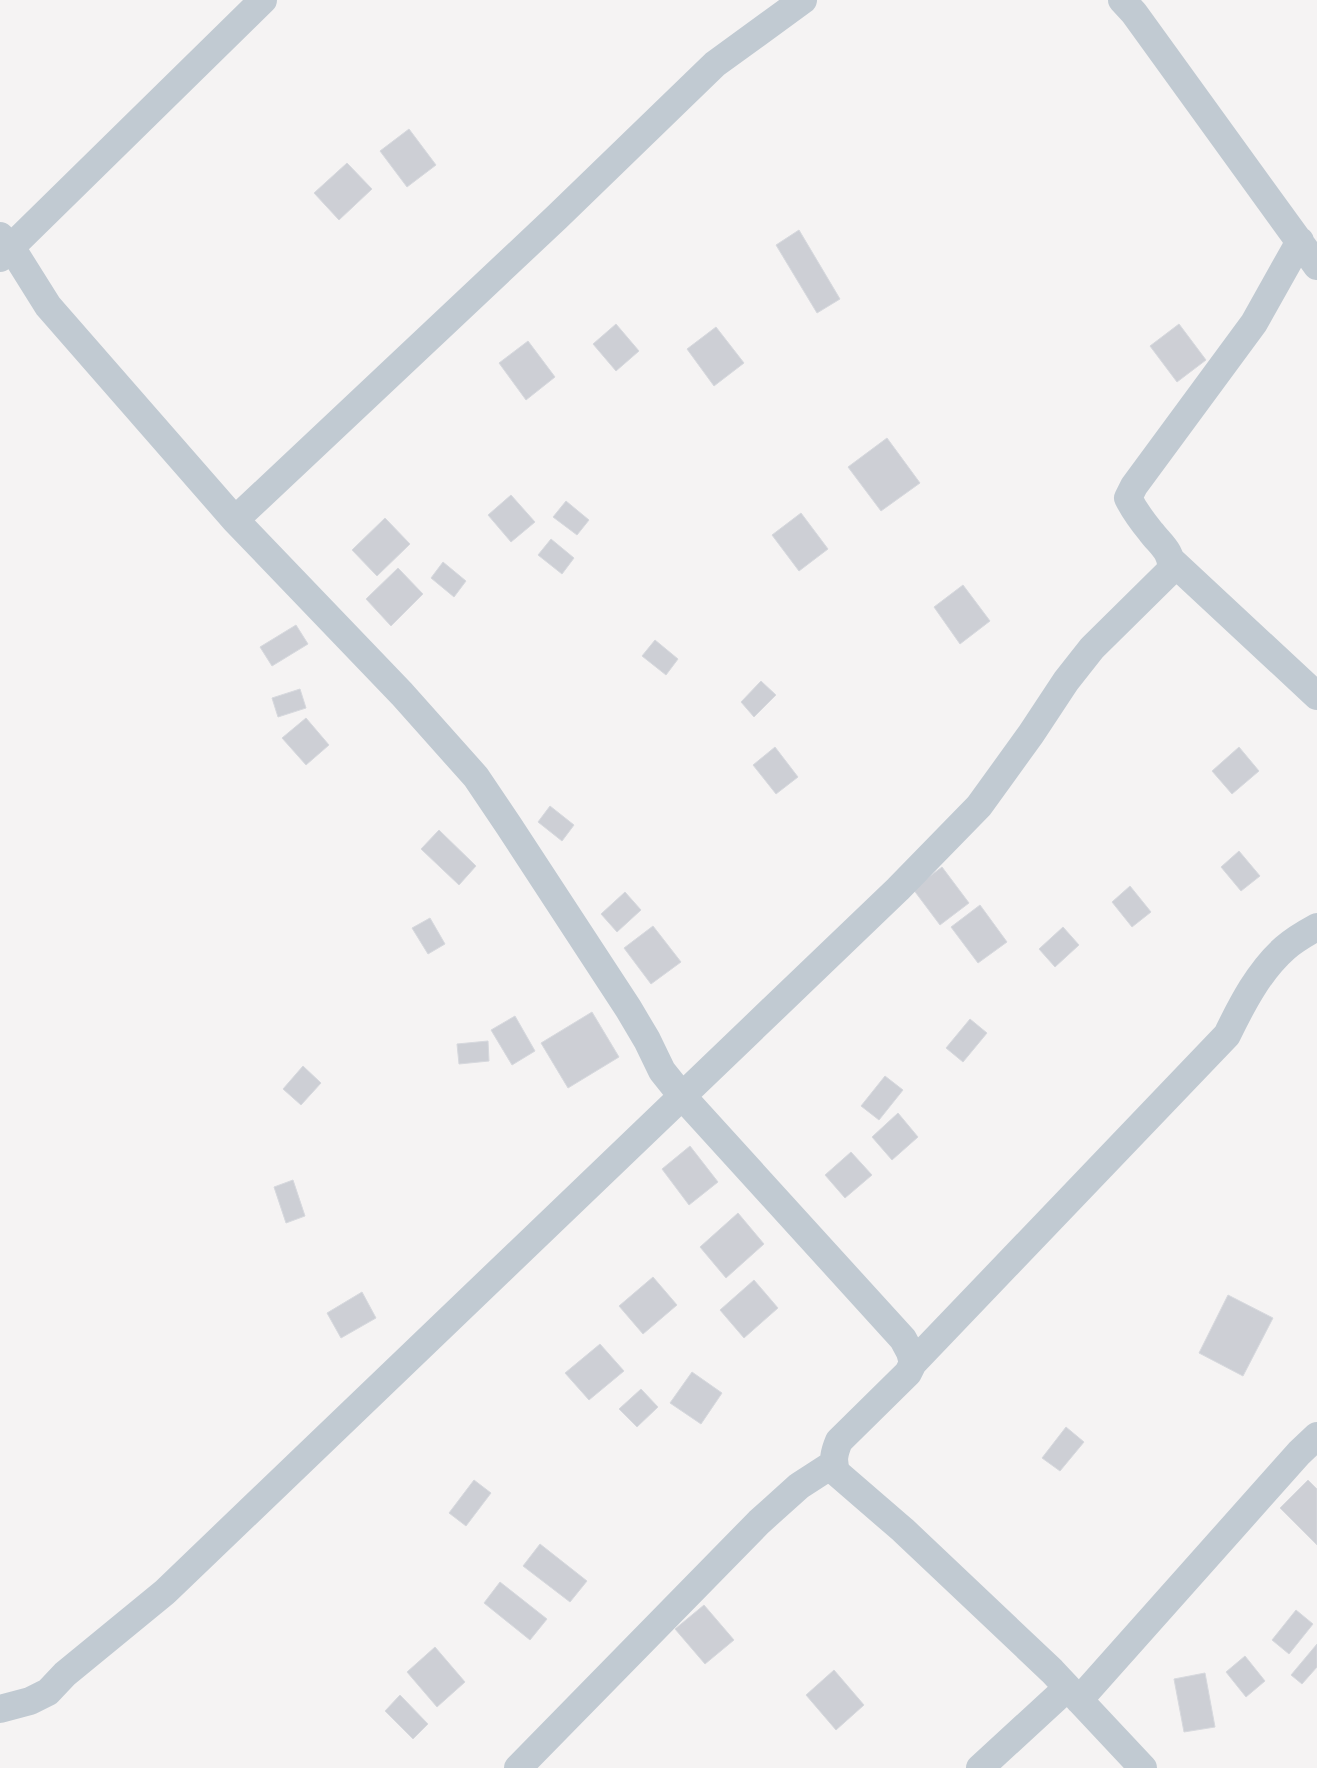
<svg xmlns="http://www.w3.org/2000/svg" width="1317" height="1768" viewBox="0 0 1317 1768" font-family="'IBM Plex Sans',sans-serif">
<rect width="100%" height="100%" fill="#f5f3f3"/>
<path fill="#cdcfd5" stroke="#d7d9de" d="M409 129 436 165 407 187 380 151Z
M347 163 372 189 339 220 314 193Z
M799 230 840 299 817 313 776 245Z
M616 324 639 351 616 371 593 344Z
M1179 324 1206 360 1177 382 1150 346Z
M716 327 744 363 714 386 687 349Z
M528 341 555 377 526 400 499 363Z
M887 438 920 483 881 511 848 467Z
M511 495 535 522 511 542 488 515Z
M566 501 589 520 577 535 553 517Z
M801 513 828 549 799 571 772 535Z
M385 518 410 544 377 576 352 550Z
M551 539 574 558 562 574 538 555Z
M443 562 466 581 454 597 431 578Z
M398 568 423 594 391 626 366 599Z
M963 585 990 621 960 644 934 607Z
M296 625 308 644 272 666 260 647Z
M655 640 678 659 666 675 642 656Z
M761 681 776 695 754 717 741 702Z
M300 689 306 708 278 717 272 698Z
M306 718 329 745 306 765 282 738Z
M775 747 798 777 776 794 753 765Z
M1239 747 1259 771 1232 794 1212 771Z
M550 806 574 825 562 841 538 822Z
M439 830 476 866 459 885 421 849Z
M1239 851 1260 876 1241 891 1221 867Z
M942 867 969 903 940 925 913 889Z
M1130 886 1151 912 1132 927 1112 902Z
M625 892 641 910 617 932 601 914Z
M980 905 1007 942 978 963 951 927Z
M430 918 445 944 428 954 412 928Z
M653 926 681 962 651 984 624 948Z
M1063 927 1079 945 1055 967 1039 949Z
M592 1012 619 1057 568 1088 541 1043Z
M515 1016 535 1051 512 1065 491 1030Z
M970 1019 987 1033 963 1062 946 1048Z
M488 1041 489 1061 459 1064 457 1044Z
M303 1066 321 1083 301 1105 283 1089Z
M885 1076 903 1090 879 1120 861 1106Z
M898 1113 918 1137 892 1160 872 1137Z
M690 1146 718 1182 689 1205 662 1169Z
M851 1152 872 1175 845 1198 825 1175Z
M293 1180 305 1216 286 1223 274 1187Z
M738 1213 764 1244 726 1278 700 1247Z
M653 1277 677 1305 643 1334 619 1306Z
M754 1280 778 1308 744 1338 720 1310Z
M362 1292 376 1318 341 1338 327 1313Z
M1228 1295 1273 1318 1243 1376 1199 1353Z
M600 1344 624 1371 589 1400 565 1373Z
M692 1372 722 1393 701 1424 670 1403Z
M641 1389 658 1407 637 1427 619 1409Z
M1066 1427 1084 1442 1060 1471 1042 1458Z
M474 1480 491 1493 466 1526 449 1513Z
M1308 1480 1317 1489V1545L1280 1508Z
M540 1544 587 1581 570 1602 523 1566Z
M500 1582 547 1619 530 1640 484 1603Z
M704 1605 734 1640 705 1664 675 1629Z
M1296 1610 1313 1624 1289 1654 1272 1640Z
M1317 1644V1667L1302 1684 1291 1675Z
M435 1647 465 1682 437 1707 407 1672Z
M1245 1656 1265 1681 1246 1697 1226 1672Z
M834 1670 864 1705 836 1730 806 1695Z
M1205 1673 1215 1727 1184 1732 1174 1679Z
M400 1695 428 1724 413 1739 385 1711Z"/>
<g fill="none" stroke-linecap="round" stroke-linejoin="round">
<path stroke="#c1cad2" stroke-width="28" d="M1122 0 1134 13 1317 266
M0 236 11 247 48 306 235 520 402 694 476 777 509 826 628 1008 647 1040 662 1071 682 1096 903 1339 910 1352 913 1363 908 1373 839 1441C834 1453 832 1461 837 1473L903 1530 1052 1671 1143 1768
M0 258 263 0
M235 520 557 217 715 64 803 0
M1172 561 1317 696
M913 1363 1227 1035C1242 1004 1259 971 1285 948 1294 940 1306 933 1317 927
M1079 1700 1299 1453 1317 1436
M0 1709 30 1701 48 1692 65 1674 165 1592 898 889 979 806 1031 734 1066 681 1092 648 1171 570C1173 552 1160 544 1151 532 1142 521 1134 510 1128 498L1134 486 1254 323 1300 241
M518 1768 759 1522 799 1486 833 1464
M980 1768 1067 1688"/>
</g>
</svg>
